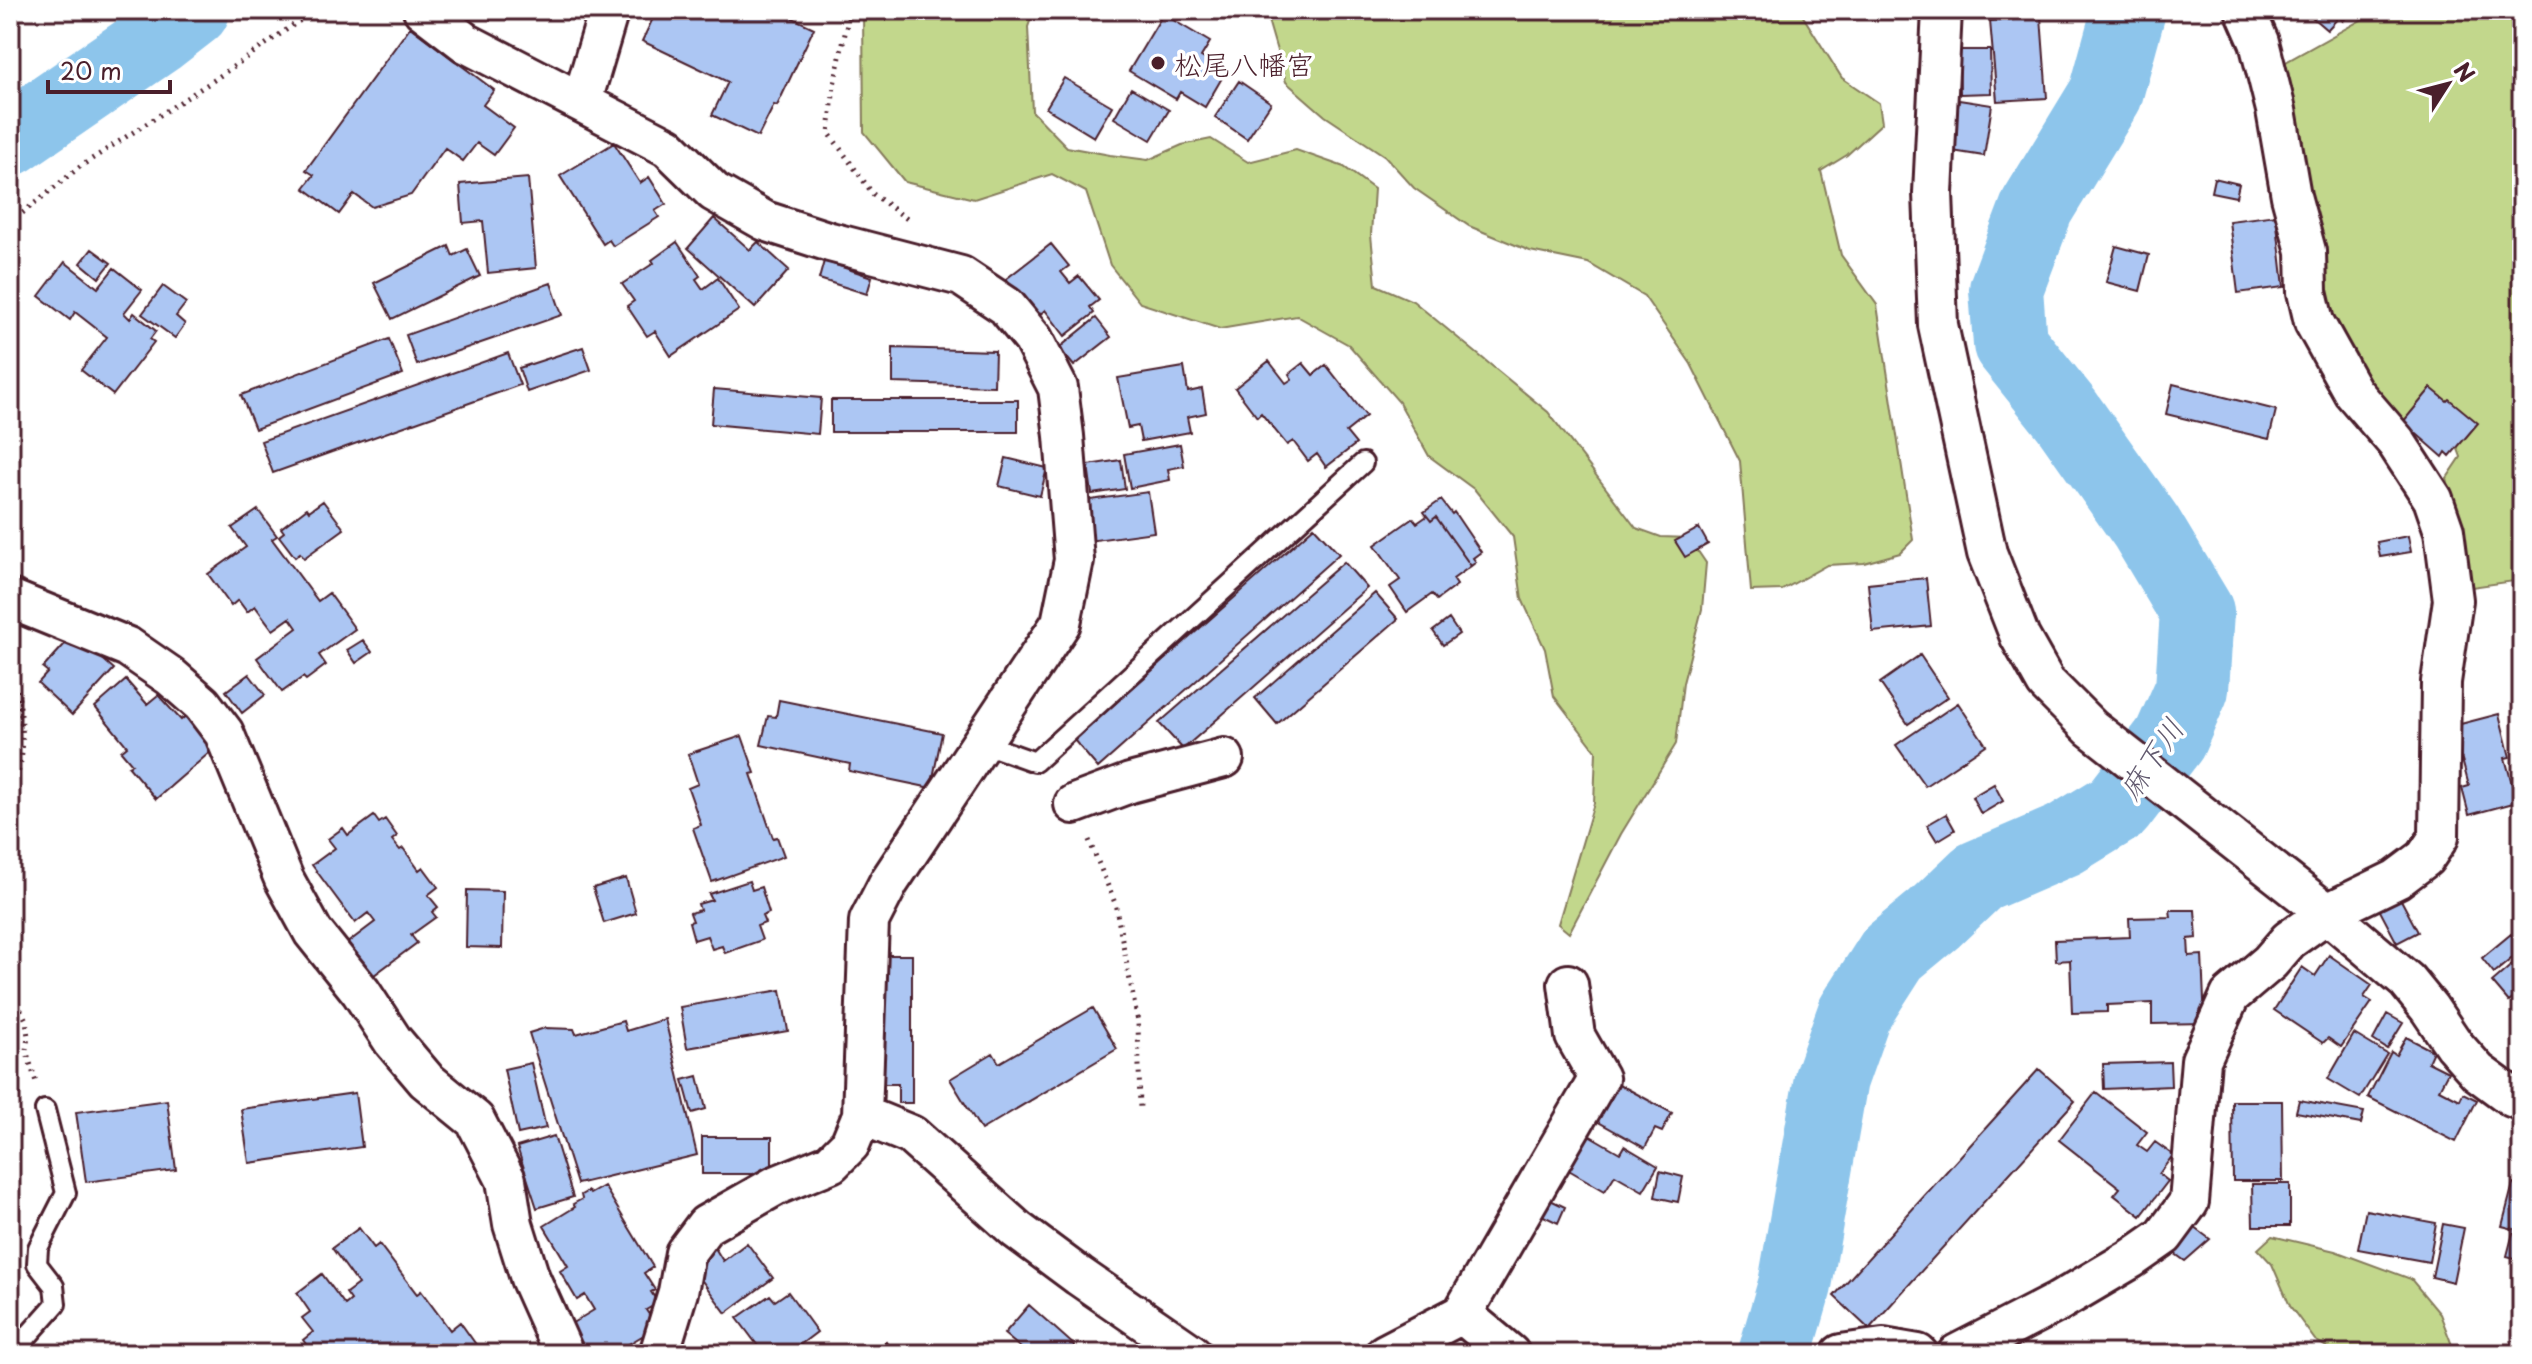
<svg xmlns="http://www.w3.org/2000/svg" width="2532" height="1364" viewBox="0 0 2532 1364" font-family="'Playpen Sans','Klee One',sans-serif">
<rect width="100%" height="100%" fill="#fff"/>
<filter id="ink" filterUnits="userSpaceOnUse"><feTurbulence type="fractalNoise" baseFrequency=".0125" numOctaves="2"/><feDisplacementMap in="SourceGraphic" scale="16" xChannelSelector="R" yChannelSelector="G"/><feConvolveMatrix kernelMatrix="1 2 1 2 8 2 1 2 1" color-interpolation-filters="sRGB"/></filter>
<g filter="url(#ink)">
<path fill="#c2d78c" stroke="#867b5c" stroke-width="2" d="M863 10H1034L1028 27 1032 111 1067 147 1110 155 1148 160 1182 145 1211 139 1248 162 1296 150 1344 167 1374 189 1371 235 1376 285 1413 301 1548 412 1636 528 1661 537 1689 538 1706 563 1702 609 1683 683 1676 744 1621 834 1569 933 1558 924 1594 803 1596 751 1554 696 1545 649 1522 599 1513 537 1475 490 1429 456 1399 402 1349 345 1297 316 1220 329 1140 303 1110 265 1086 192 1052 174 974 199 905 182 864 132Z
M1255 10H1799L1842 78 1879 103 1882 123 1847 155 1821 171 1841 255 1877 305 1913 540 1900 553 1864 563 1827 565 1782 590 1751 591 1740 461 1691 364 1644 296 1588 263 1530 251 1469 226 1414 188 1385 156 1325 116 1286 82 1268 20Z
M2379 10H2522V580L2472 587 2447 478 2461 457 2445 415 2427 412 2402 435 2326 318 2277 67Z
M2272 1236 2335 1251 2411 1279 2440 1314 2452 1345 2489 1350 2491 1354H2338L2315 1340 2290 1306 2272 1264 2258 1249Z"/>
<g fill="none" stroke-linecap="round" stroke-linejoin="round">
<path stroke="#8dc5eb" stroke-width="74" d="M10 139 157 38 193 10
M1775 1354 1795 1285 1831 1079 1854 1014 1893 953 1934 919 1978 877 2064 840 2118 807 2170 739 2192 689 2197 612 2146 527 2067 415 2010 344 2006 289 2037 207 2106 94 2129 10"/>
</g>
<path fill="#acc6f3" stroke="#4a1f2b" stroke-width="2" d="M657 10H776L814 28 777 106 774 105 758 137 712 115 728 82 642 41Z
M2310 10H2353L2343 21 2339 17 2327 30 2307 13Z
M1163 14 1210 42 1201 57 1226 71 1205 107 1180 92 1176 99 1129 71Z
M2041 17 2047 98 1997 101 1990 21Z
M410 27 494 90 483 105 514 128 494 155 477 143 463 161 445 148 411 195 372 207 354 194 339 214 304 188 314 175 306 170Z
M1959 50H1990L1991 93 1960 94Z
M1064 78 1112 106 1094 137 1046 108Z
M1239 81 1271 103 1247 139 1215 117Z
M1131 88 1169 110 1151 140 1114 118Z
M1959 100 1992 105 1984 156 1952 151Z
M614 143 640 183 649 177 666 204 655 211 659 217 613 246 609 240 603 244 560 176Z
M528 178 536 268 488 273 483 221 463 223 460 184Z
M2214 178 2239 184 2236 197 2211 192Z
M2276 215 2284 287 2238 293 2229 221Z
M714 218 750 250 758 242 789 270 755 308 688 248Z
M677 242 700 276 696 279 703 289 718 278 739 310 671 356 655 331 647 336 627 306 634 301 622 284 654 263 652 260Z
M1051 244 1069 266 1061 272 1070 283 1079 276 1099 300 1090 307 1094 313 1065 336 1045 310 1036 318 1006 279Z
M449 246 453 256 467 249 480 276 392 319 374 283Z
M2116 246 2149 255 2140 291 2106 282Z
M92 249 111 263 99 278 81 263Z
M824 261 872 277 867 294 819 279Z
M65 262 98 288 114 268 142 290 124 313 130 319 134 313 156 331 150 339 154 342 113 395 81 370 107 337 75 312 70 320 39 296Z
M551 283 562 315 417 365 406 335Z
M163 286 186 303 176 316 185 324 175 338 142 314Z
M1096 318 1111 337 1074 366 1059 348Z
M389 339 403 374 255 429 241 395Z
M583 347 591 370 527 392 519 368Z
M893 348 995 351 994 386 893 383Z
M508 353 520 385 273 473 261 441Z
M1269 361 1286 383 1292 379 1289 374 1303 363 1313 375 1326 365 1366 416 1346 432 1356 444 1326 467 1317 454 1308 461 1293 441 1287 445 1261 413 1257 417 1235 388Z
M1184 367 1188 392 1202 389 1206 413 1187 417 1190 432 1141 441 1138 426 1128 428 1118 378Z
M2173 384 2276 410 2269 439 2166 414Z
M2431 388 2447 401 2449 399 2478 423 2450 456 2446 452 2443 457 2403 422Z
M714 389 821 398 818 434 711 424Z
M831 400H1018V432H831Z
M1180 444 1184 466 1168 469 1170 480 1130 488 1124 454Z
M1006 458 1047 468 1040 496 999 486Z
M1121 460 1125 489 1092 494 1088 465Z
M1148 492 1154 532 1081 542 1075 502Z
M1441 500 1452 514 1454 512 1481 552 1473 558 1476 562 1471 566 1436 517 1431 521 1424 512Z
M323 501 344 529 304 558 300 553 295 557 279 536 284 532 281 528 307 508 309 511Z
M258 510 277 536 272 539 318 601 329 593 355 629 319 655 326 665 306 680 303 677 282 692 257 658 297 628 290 618 273 630 255 606 247 612 238 600 231 606 208 574 246 547 232 528Z
M1427 516 1431 521 1436 517 1471 566 1453 579 1457 585 1437 600 1432 594 1407 612 1390 587 1400 580 1375 545 1413 518 1417 523Z
M1314 527 1339 554 1098 768 1074 740Z
M1699 528 1708 544 1685 557 1675 541Z
M2408 536 2411 552 2380 557 2377 542Z
M1344 562 1367 588 1183 749 1159 723Z
M1926 578 1931 626 1873 632 1868 584Z
M1375 593 1398 619 1277 724 1255 698Z
M1449 619 1459 634 1443 645 1433 631Z
M74 634 114 669 72 715 38 683 48 672 43 668Z
M363 640 372 652 356 663 347 650Z
M1920 655 1948 697 1908 724 1880 683Z
M249 674 265 695 242 713 226 691Z
M126 680 147 704 158 695 181 720 188 714 216 747 156 799 128 766 132 764 121 751 127 746 95 707Z
M779 700 942 733 931 788 849 771 850 764 761 745 768 716 776 717Z
M1958 703 1986 745 1925 786 1896 745Z
M2499 714 2510 757 2505 758 2517 802 2469 815 2462 788 2469 786 2453 726Z
M742 736 755 773 751 774 773 838 777 837 784 856 712 882 693 828 701 825 688 788 698 784 688 754Z
M1994 784 2003 801 1981 814 1972 797Z
M1946 814 1955 830 1937 841 1927 825Z
M374 816 379 823 385 819 397 836 392 840 400 850 403 848 419 870 423 867 438 887 428 895 438 907 432 912 436 917 411 935 417 943 370 978 346 944 375 922 368 913 355 923 312 865 335 848 328 839 343 828 348 835Z
M626 878 636 913 604 923 593 888Z
M749 881 752 890 761 887 769 913 762 916 765 923 757 926 762 940 725 953 722 946 712 949 707 936 694 940 689 922 693 921 690 913 700 910 698 904 712 900 709 894Z
M467 890 503 891 502 948 466 947Z
M2400 898 2418 932 2397 943 2379 909Z
M2170 910H2195L2197 938 2188 939 2189 956 2202 955 2205 1023 2152 1024V1003L2107 1005V1012L2072 1013 2070 960 2056 961 2055 940 2130 937 2129 918 2171 917Z
M2511 934 2522 950 2494 973 2482 958Z
M888 955H912V1103H898V1084H877L876 971Z
M2329 955 2372 985 2364 997 2372 1002 2341 1047 2328 1038 2323 1043 2274 1010 2302 967 2315 976Z
M2522 956V991L2509 1002 2492 982Z
M781 990 788 1031 687 1048 680 1007Z
M1093 1008 1117 1049 981 1130 950 1079 993 1053 999 1063Z
M2387 1014 2403 1023 2387 1049 2373 1040Z
M665 1019 697 1155 577 1184 529 1033 545 1028 574 1029 576 1034 623 1021 626 1031Z
M2354 1034 2387 1054 2360 1098 2328 1079Z
M2406 1037 2433 1051 2428 1062 2448 1072 2439 1089 2460 1100 2463 1093 2477 1100 2456 1142 2368 1097 2391 1052 2396 1055Z
M2170 1062 2171 1086 2104 1089 2103 1064Z
M531 1063 546 1128 518 1134 504 1069Z
M2039 1069 2075 1101 1869 1329 1834 1296Z
M698 1076 706 1109 692 1113 683 1080Z
M1615 1082 1672 1113 1662 1132 1655 1129 1645 1148 1595 1120Z
M2096 1092 2147 1132 2137 1145 2147 1152 2155 1142 2173 1155 2159 1174 2168 1181 2141 1216 2114 1195 2120 1188 2059 1140Z
M355 1093 362 1147 249 1163 241 1109Z
M167 1100 176 1170 86 1182 76 1112Z
M2299 1100 2364 1112 2361 1124 2296 1112Z
M2232 1101H2282L2283 1181H2233Z
M1580 1130 1620 1153 1624 1146 1658 1166 1643 1191 1615 1175 1605 1191 1560 1165Z
M554 1136 573 1197 537 1208 517 1147Z
M702 1137H772V1174H702Z
M1660 1171 1683 1177 1678 1202 1655 1197Z
M2252 1184H2290V1226H2253Z
M2513 1184 2522 1186V1260L2507 1256 2514 1229 2502 1226Z
M604 1186 653 1267 644 1273 655 1290 651 1292 658 1303 646 1310 652 1319 647 1322 652 1330 612 1354H579L564 1328 594 1310 585 1295 577 1300 560 1271 568 1266 544 1226 575 1207 573 1204 582 1199 581 1195 588 1191 590 1194Z
M1540 1195 1565 1207 1558 1223 1533 1211Z
M2366 1210 2436 1223 2429 1262 2358 1249Z
M2187 1222 2210 1239 2185 1261 2167 1248Z
M2443 1224 2464 1228 2453 1282 2432 1277Z
M359 1228 374 1248 379 1244 417 1294 421 1291 450 1330 460 1322 477 1346 466 1354H313L303 1340 313 1332 302 1318 310 1312 297 1293 322 1274 345 1305 351 1300 346 1293 358 1284 332 1248Z
M747 1243 773 1278 726 1313 691 1266 715 1248 723 1261Z
M788 1292 817 1332 788 1354H764L737 1318 770 1295 775 1301Z
M1029 1305 1075 1346 1068 1354H1028L1004 1334Z
M886 1342 894 1354H868Z"/>
<g fill="none" stroke-linecap="round" stroke-linejoin="round">
<defs>
<path id="lane" d="M982 743 1035 762 1363 463
M26 1354 25 1339 56 1304 54 1286 37 1264 38 1248 66 1193 45 1110"/>
<path id="street" d="M423 10 466 43 668 147 714 192 765 221 830 242 961 276 1006 306 1033 339 1058 388 1064 436 1074 560 1061 623 889 882 869 921 862 1115 911 1135 1017 1230 1079 1276 1192 1354
M1942 10 1933 193 1938 325 1987 553 2020 637 2046 683 2091 728 2327 913 2407 981 2429 1008 2454 1045 2478 1072 2512 1097 2522 1101
M582 101 609 10
M10 599 128 647 170 676 202 704 224 733 284 879 313 932 361 992 393 1041 426 1080 475 1120 506 1180 513 1224 530 1278 564 1354
M1074 804 1130 783 1224 758
M1462 1314 1599 1078 1575 1036 1568 984
M659 1354 678 1292 685 1253 706 1225 775 1186 831 1163 850 1144 862 1115
M1385 1354 1462 1314 1510 1354
M1841 1354 1883 1348 1918 1354
M1957 1354 2058 1302 2131 1259 2164 1236 2189 1202 2201 1060 2230 996 2270 962 2289 940 2327 913 2397 879 2425 858 2439 837 2441 682 2453 600 2444 531 2433 499 2396 442 2353 392 2314 322 2307 292 2306 251 2291 196 2276 110 2259 42 2245 10"/>
</defs>
<use href="#lane" stroke="#4a1f2b" stroke-width="24"/>
<use href="#street" stroke="#4a1f2b" stroke-width="44"/>
<path stroke="#4a1f2b" stroke-width="5" stroke-dasharray="2 6" stroke-linecap="butt" d="M850 10 834 85 829 133 873 194 907 219
M10 223 81 166 214 80 315 10
M10 659C18 691 26 728 21 761 20 771 13 781 10 791
M1089 840 1115 903 1138 1022 1140 1111
M10 988 26 1020 28 1037 26 1050 37 1085"/>
<use href="#lane" stroke="#fff" stroke-width="18"/>
<use href="#street" stroke="#fff" stroke-width="38"/>
</g>
</g>
<circle fill="#4a1f2b" stroke="#fff" stroke-width="3" cx="1158" cy="63" r="8"/>
<g text-anchor="middle" dominant-baseline="central" stroke-width="7" stroke-linejoin="round" paint-order="stroke">
<g font-size="28" fill="#4a1f2b" stroke="#fff" text-anchor="start">
<text x="1174" y="63">松尾八幡宮</text>
</g>
<g font-size="30" font-style="italic" fill="#61596e" stroke="#fff">
<text transform="translate(2150 758) rotate(-56)">麻下川</text>
</g>
</g>
<rect width="2532" height="1364" fill="none" stroke="#fff" stroke-width="40"/>
<rect x="20" y="20" width="2492" height="1324" fill="none" stroke="#4a1f2b" stroke-width="3" filter="url(#ink)"/>
<g transform="translate(2448 84) rotate(54)" stroke="#ffffff" stroke-width="6" paint-order="stroke">
<path d="M0-6L14 30L0 20L-14 30Z" fill="#4a1f2b"/>
<text y="-12" font-size="22" font-weight="bold" text-anchor="middle" fill="#4a1f2b">N</text>
</g>
<path d="M48 80v12h122v-12" fill="none" stroke="#4a1f2b" stroke-width="4"/>
<text x="60" y="80" font-size="24" fill="#4a1f2b" stroke="#ffffff" stroke-width="6" paint-order="stroke">20 m</text>
</svg>
